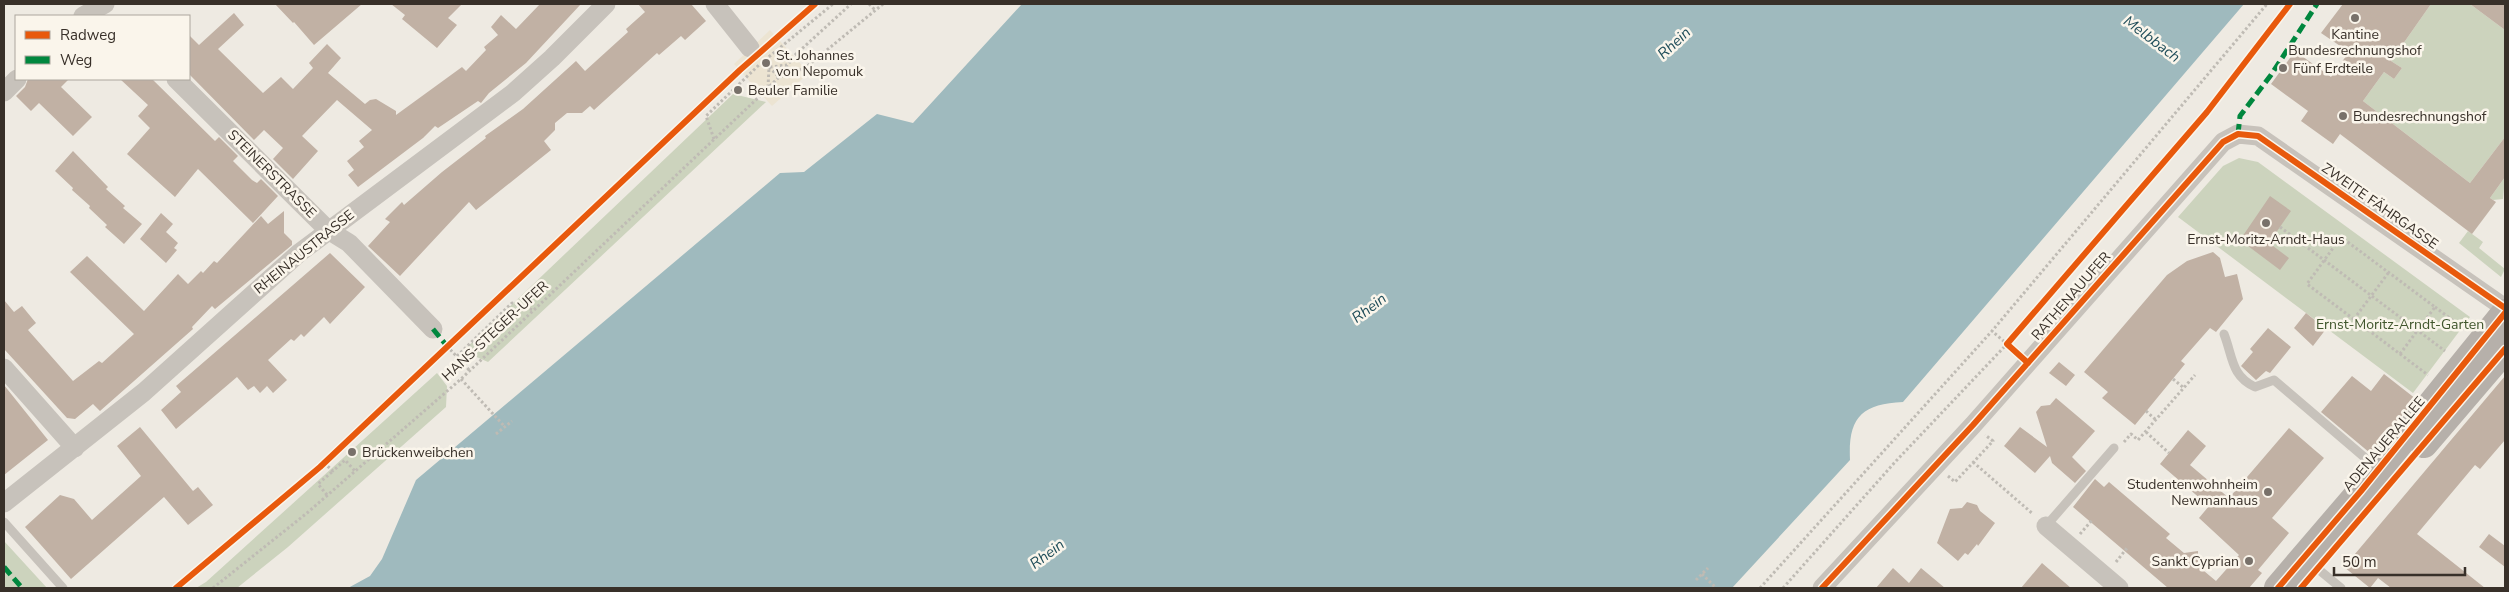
<svg xmlns="http://www.w3.org/2000/svg" width="2509" height="592" viewBox="0 0 2509 592" font-family="'Nunito Sans',sans-serif">
<rect width="100%" height="100%" fill="#eeeae2"/>
<path fill="#ccd3bd" d="M2431 4H2470L2505 30V137L2470 183 2363 101 2384 72 2394 79 2402 68 2391 61Z
M733 94 766 102 488 362 463 351Z
M2239 158 2258 162 2470 317 2413 393 2178 217 2223 166Z
M2505 177 2503 199 2493 200 2490 198Z
M2468 231 2483 242 2479 248 2505 269 2501 277 2459 243Z
M437 373 447 386 446 407 288 547 237 588H196L206 582Z
M4 541 47 588H4Z"/>
<path fill="#ece4d2" d="M770 30 809 73 772 106 734 64Z"/>
<path fill="#9fbabe" d="M1022 4H2244L1903 402C1861 404 1848 418 1850 460L1732 588H348L370 576 382 559 416 480 780 173 804 172 877 114 913 123Z"/>
<path fill="#c1b1a4" d="M275 4H362L314 45 294 22 293 23Z
M391 4H462L448 18 457 25 437 48 402 19 405 15Z
M540 4H581L526 63 489 93 481 103 478 101 438 128 435 126 423 138 358 187 348 175 354 170 347 161 364 147 359 141 372 130 337 100 302 136 318 151 293 179 273 159 283 148 264 130 254 140 189 74V35L199 45 234 13 244 25 218 49 263 93 281 77 293 89 313 68 309 63 327 44 341 58 328 73 365 104 370 100 376 99 396 111V115L462 67 466 71 486 50 484 47 498 35 491 27 501 15 516 29Z
M638 4H691L706 21 685 40 681 36 659 55 657 53 594 110 590 106 582 113H567L555 123V130L544 141 551 150 476 210 469 202 400 276 368 246 390 222 385 219 402 202 404 205 442 172 486 138 485 136 523 109 576 61 585 71 628 32 626 29 645 12Z
M2343 4H2431L2391 61 2402 68 2394 79 2384 72 2363 101 2470 183 2505 137V177L2490 198 2496 202 2472 234 2340 134 2333 144 2301 121 2308 111 2271 84 2295 51 2331 77 2349 52 2321 33Z
M2470 4H2505V30Z
M28 79H69L61 87 92 117 73 136 39 103 31 111 16 96 25 87Z
M120 79H152L215 141 219 137 238 156 233 161 252 180 257 183 261 179 278 196 253 223 198 169 175 197 127 154 150 128 138 116 148 105Z
M73 151 108 187 106 189 125 206 123 208 142 224 124 244 105 227 107 225 89 208 90 206 72 190 73 188 55 171Z
M2270 196 2291 211 2269 243 2289 258 2280 270 2240 240Z
M284 211V233L292 241V245L215 309 212 306 192 327 193 329 100 411 93 404 75 419 67 418 4 349V300L14 312 22 306 36 323 28 330 73 381 99 361 102 363 134 334 70 272 87 256 144 311 178 274 188 284 201 271 203 273 214 261 217 263 261 216 268 224Z
M161 213 173 224 166 232 178 243 174 248 177 250 166 263 140 239Z
M2213 252 2220 258 2225 277 2237 274 2243 299 2216 332 2210 328 2181 361 2185 364 2135 425 2102 398 2108 392 2084 372 2167 275 2187 261Z
M330 253 365 287 330 324 324 317 304 337 301 334 294 341 291 339 268 360 287 380 273 393 267 386 260 393 254 386 248 390 237 377 176 429 161 410 181 392 176 386Z
M2306 313 2326 329 2313 346 2294 328Z
M2268 328 2291 347 2270 373 2266 371 2256 380 2241 366 2253 352 2250 349Z
M2059 362 2075 375 2066 386 2049 373Z
M2384 374 2416 399 2370 453 2321 412 2352 376 2371 391Z
M2505 376V440L2480 469 2475 465 2417 534 2485 588H2391L2378 578 2370 588 2344 567Z
M4 385 48 440 4 475Z
M2056 398 2095 431 2072 457 2086 471 2075 483 2052 463 2050 456 2035 473 2004 446 2020 427 2047 447 2036 412 2041 406 2050 405Z
M140 427 193 491 198 487 213 505 188 525 164 497 71 579 25 527 60 495 74 499 92 520 141 476 117 446Z
M2289 428 2324 458 2272 518 2289 533 2258 570 2262 573 2249 588H2168L2073 507 2095 479 2104 487 2109 482 2170 534 2166 538 2184 553 2198 551V566L2216 581 2239 555 2199 518 2209 506 2160 464 2188 430 2206 446 2190 465 2229 498Z
M1967 502 1977 505 1980 511 1995 523 1978 546 1977 544 1968 555 1965 553 1958 561 1937 543 1950 509 1962 508Z
M2489 534 2505 546V567L2479 547Z
M2042 563 2057 576 2071 588H2021Z
M1893 568 1909 583 1921 568 1945 588H1876Z"/>
<g fill="none" stroke-linecap="round" stroke-linejoin="round">
<path stroke="#bfbbb4" stroke-width="3" stroke-dasharray="2.5 2.5" stroke-linecap="butt" d="M869 4 875 10
M762 60 779 77
M765 60 833 4
M770 67 787 65
M780 77 805 68 883 4
M768 87 769 68
M714 139 706 116 760 64
M2280 227 2445 351
M2435 307 2464 329
M2354 319 2389 272
M447 346 470 371
M2400 354 2435 307 2341 237 2307 284 2428 375
M457 356 512 303 533 310
M461 379 505 427
M2173 379 2184 388
M2146 411 2156 420
M2146 432 2169 453
M496 434 512 421
M2124 442 2131 434 2138 440 2195 375
M1973 462 2033 514
M324 463 333 471 345 460 355 471
M1948 476 1955 482 1993 441 1985 435
M327 495 318 484 333 471
M2080 534 2093 519
M2116 562 2127 548
M1702 574 1716 588
M1696 580 1708 568
M213 588 307 513 461 379 762 94 779 77 794 56 851 4
M1760 588 1992 331 2267 4
M1783 588 1896 461 2007 344 1992 331"/>
<path stroke="#c7c2bb" stroke-width="9" d="M2224 334C2233 357 2231 376 2255 387L2274 380 2377 468
M4 522 63 588
M2046 526 2114 448
M2318 569 2341 588"/>
<path stroke="#c7c2bb" stroke-width="19" d="M715 4 750 48
M83 16 105 4
M176 79 328 230 349 243 433 329
M4 92 17 79
M4 368 75 448
M4 503 144 392 299 253 513 93 552 58 606 4
M2046 526 2119 588
M1822 588 1973 425 2223 142 2238 134 2258 136 2505 308"/>
<path stroke="#b6b0aa" stroke-width="28" d="M2424 444 2505 349
M2278 588 2361 491 2505 313"/>
<path stroke="#00873e" stroke-width="5" stroke-dasharray="10 5" stroke-linecap="butt" d="M2238 134 2240 116 2271 75 2317 4
M433 329 447 346
M4 567 22 588"/>
<defs>
<path id="cycleway" d="M2028 363 2007 344 2207 112 2290 4
M176 588 320 467 740 70 815 4
M1822 588 1973 425 2223 142 2238 134 2258 136 2505 308
M2278 588 2361 491 2505 313
M2301 588 2505 349"/>
</defs>
<use href="#cycleway" stroke="#faf5eb" stroke-width="9"/>
<use href="#cycleway" stroke="#e8590c" stroke-width="6"/>
</g>
<g fill="#78716a" stroke="#faf5eb" stroke-width="2">
<circle cx="2355" cy="18" r="5"/>
<circle cx="766" cy="63" r="5"/>
<circle cx="2283" cy="68" r="5"/>
<circle cx="738" cy="90" r="5"/>
<circle cx="2343" cy="116" r="5"/>
<circle cx="2266" cy="223" r="5"/>
<circle cx="352" cy="452" r="5"/>
<circle cx="2268" cy="492" r="5"/>
<circle cx="2249" cy="561" r="5"/>
</g>
<g text-anchor="middle" dominant-baseline="central" stroke-width="5" stroke-linejoin="round" paint-order="stroke">
<g font-size="14" fill="#383029" stroke="#faf5eb" text-anchor="start">
<text x="2355" y="34" text-anchor="middle">Kantine<tspan x="2355" dy="16">Bundesrechnungshof</tspan></text>
<text x="776" y="55">St. Johannes<tspan x="776" dy="16">von Nepomuk</tspan></text>
<text x="2293" y="68">Fünf Erdteile</text>
<text x="748" y="90">Beuler Familie</text>
<text x="2353" y="116">Bundesrechnungshof</text>
<text x="2266" y="239" text-anchor="middle">Ernst-Moritz-Arndt-Haus</text>
<text x="362" y="452">Brückenweibchen</text>
<text x="2258" y="484" text-anchor="end">Studentenwohnheim<tspan x="2258" dy="16">Newmanhaus</tspan></text>
<text x="2239" y="561" text-anchor="end">Sankt Cyprian</text>
</g>
<g font-size="14" fill="#383029" stroke="#faf5eb">
<text transform="translate(272 174) rotate(45)">STEINERSTRASSE</text>
<text transform="translate(2380 206) rotate(35)">ZWEITE FÄHRGASSE</text>
<text transform="translate(304 252) rotate(-39)">RHEINAUSTRASSE</text>
<text transform="translate(2071 296) rotate(-49)">RATHENAUUFER</text>
<text transform="translate(495 331) rotate(-43)">HANS-STEGER-UFER</text>
<text transform="translate(2384 444) rotate(-50)">ADENAUERALLEE</text>
</g>
<g font-size="14" fill="#41562d" stroke="#faf5eb">
<text x="2400" y="324">Ernst-Moritz-Arndt-Garten</text>
</g>
<g font-size="15" font-style="italic" fill="#1f4d59" stroke="#faf5eb">
<text transform="translate(2152 39) rotate(37)">Melbbach</text>
<text transform="translate(1674 43) rotate(-43)">Rhein</text>
<text transform="translate(1369 308) rotate(-37)">Rhein</text>
<text transform="translate(1047 554) rotate(-37)">Rhein</text>
</g>
</g>
<rect width="2509" height="592" fill="none" stroke="#383029" stroke-width="10"/>
<rect x="15" y="15" width="175" height="65" fill="#faf5eb" stroke="#aca69d"/>
<rect x="25" y="31" width="25" height="8" fill="#e8590c" stroke="#aca69d"/>
<text x="60" y="40" font-size="15" fill="#383029">Radweg</text>
<rect x="25" y="56" width="25" height="8" fill="#00873e" stroke="#aca69d"/>
<text x="60" y="65" font-size="15" fill="#383029">Weg</text>
<path d="M2334 567v8h131v-8" fill="none" stroke="#383029" stroke-width="2.5"/>
<text x="2342" y="567" font-size="15" fill="#383029" stroke="#faf5eb" stroke-width="4" paint-order="stroke">50 m</text>
</svg>
